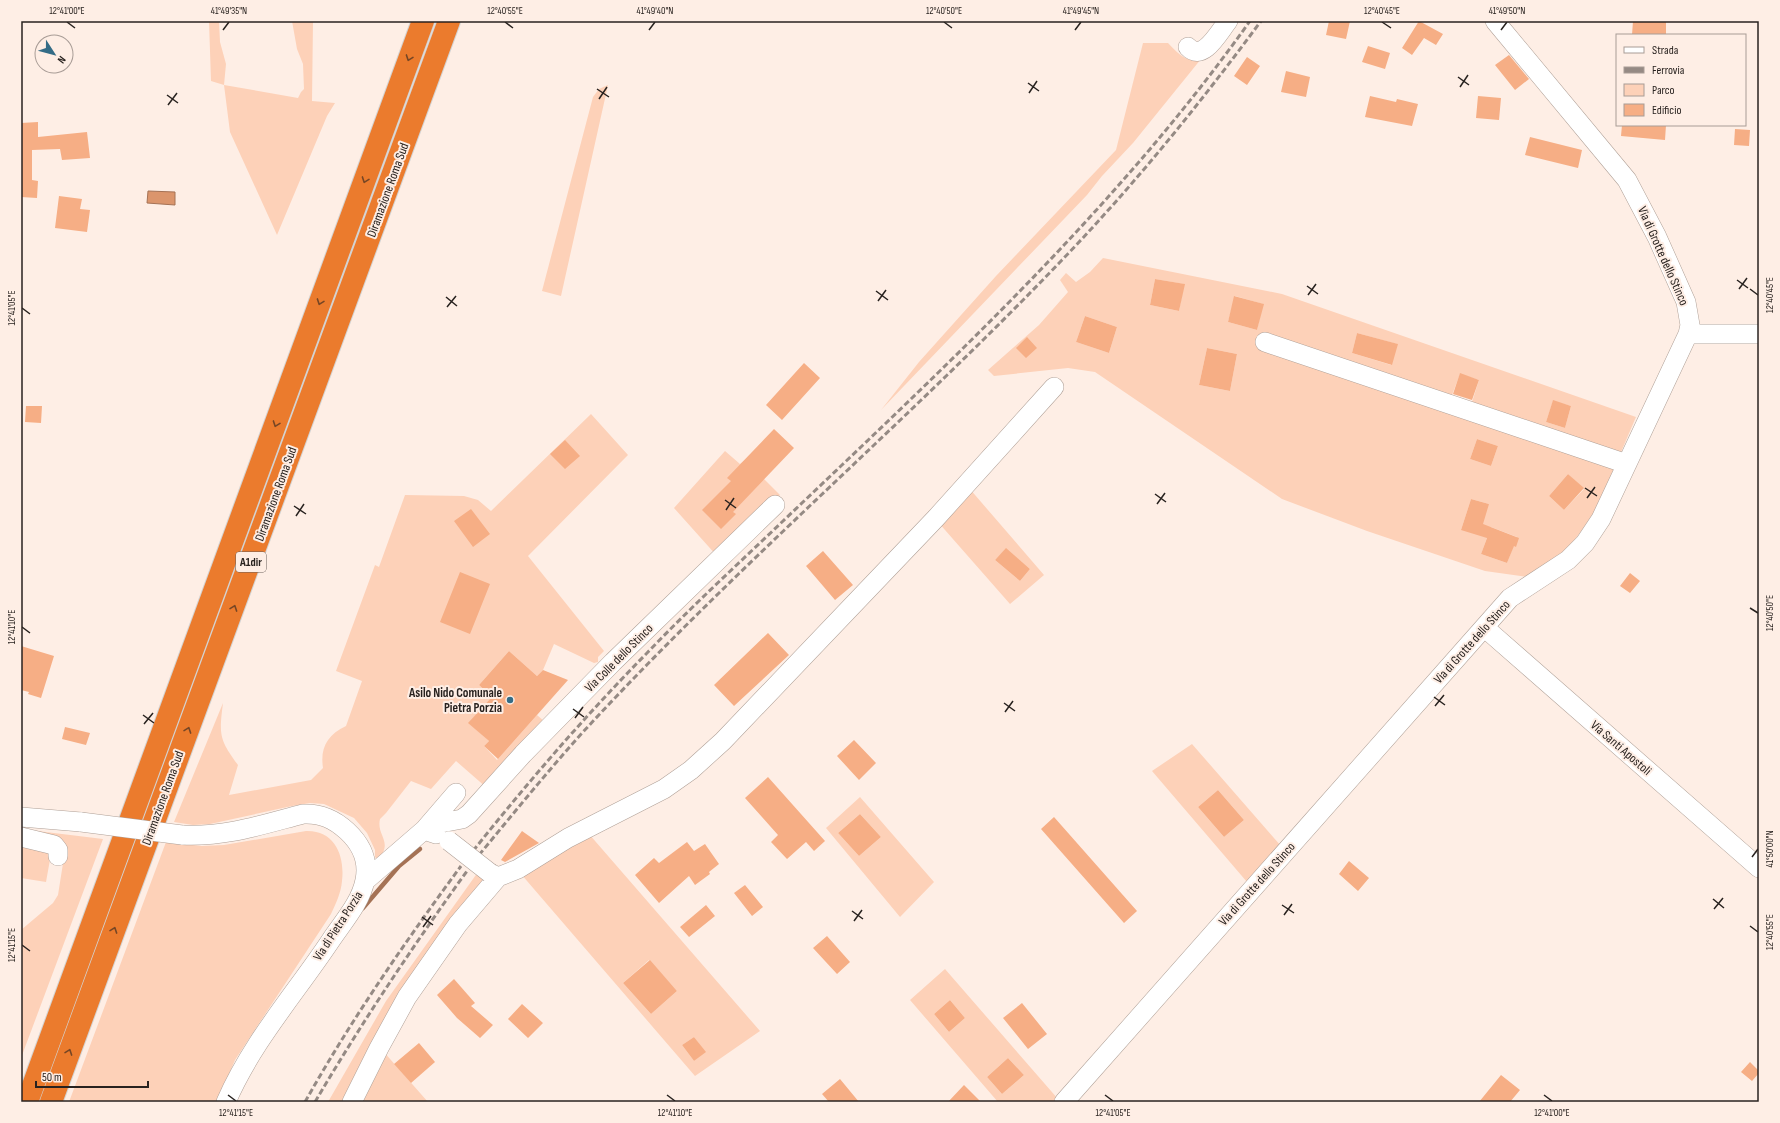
<svg xmlns="http://www.w3.org/2000/svg" width="1780" height="1123" viewBox="0 0 1780 1123" font-family="'Sofia Sans Condensed',sans-serif">
<rect width="100%" height="100%" fill="#feeee5"/>
<path fill="#fdd1b8" fill-rule="evenodd" d="M209 21H219L220 42 226 64 224 85 298 98 301 92 304 89 303 64 297 49 292 21H313L312 101 335 103 327 116 277 235 230 132 224 85 211 81Z
M1143 43H1168C1178 53 1185 63 1201 59L1133 143 1102 176 1087 195 881 410 919 362 996 276 1116 150Z
M608 85 561 296 542 291 593 97 599 89Z
M1103 258 1282 294 1636 417 1597 508 1582 530 1566 551 1527 577 1485 571 1367 531 1282 499 1095 372 1068 368 994 376 988 370 1039 325 1068 292 1060 280 1066 273 1076 282 1090 272ZM1155 279 1184 284 1179 311 1150 305ZM1235 296 1263 304 1257 330 1228 322ZM1085 316 1117 327 1109 353 1076 342ZM1357 333 1397 344 1391 365 1352 353ZM1207 348 1237 354 1230 391 1199 385ZM1460 374 1479 380 1472 402 1452 395ZM1553 401 1571 406 1565 428 1546 422ZM1477 439 1498 446 1491 466 1470 459ZM1568 474 1584 489 1564 510 1549 496ZM1471 499 1489 504 1461 530ZM1491 527 1517 537 1507 563 1481 554Z
M591 414 628 455 528 556 604 651 598 657V662L594 663 554 644 543 670 537 676 509 651 479 685 499 703 504 723 484 705 469 723 489 741 484 746 497 760 537 715 545 722 487 788 456 761 431 789 411 781 386 813 380 819C376 836 394 841 378 860L375 857V850L367 833 354 818 324 804 310 803 292 806 210 824 193 825 174 822 223 703C219 735 219 739 238 765L229 795 311 780 323 768C320 748 327 735 346 726L362 681 336 671 375 565 379 567 405 495 464 496 478 500 491 511Z
M725 451 740 464 745 460 780 495 717 556 674 508Z
M969 488 1044 575 1010 604 938 522ZM1006 549 1030 569 1020 581 995 560Z
M1192 744 1281 846 1247 882 1152 771ZM1218 790 1244 820 1224 837 1198 807Z
M860 797 934 882 900 917 826 828ZM860 814 881 837 859 856 838 833Z
M21 829 103 839 21 1058V930L53 903 58 895 64 857 51 854 46 882 21 878Z
M306 831C335 830 345 856 342 881 341 893 336 903 331 914L235 1060 217 1102H69L166 842 202 846 224 845Z
M589 834 760 1031 695 1076 521 874ZM649 960 677 991 651 1014 623 983ZM694 1037 705 1052 694 1061 682 1045Z
M478 872 488 876 348 1102H328L386 1001Z
M945 969 1058 1099 1056 1102H998L910 1000ZM950 1000 965 1018 949 1032 934 1014ZM1008 1058 1024 1075 1002 1094 987 1077Z
M383 1051 428 1102H358Z"/>
<path fill="#db956c" stroke="#a57255" d="M148 191 175 192V205L147 203Z"/>
<g fill="none" stroke-linecap="round" stroke-linejoin="round">
<path stroke="#a57255" stroke-width="4.5" d="M363 908 399 866 420 849"/>
</g>
<path fill="#f6ae85" d="M1329 21H1350L1346 39 1326 35Z
M1419 21 1443 34 1436 45 1424 38 1412 55 1402 48Z
M1633 21H1666V35H1632Z
M1368 46 1390 53 1385 69 1362 62Z
M1509 55 1529 79 1515 90 1495 65Z
M1247 57 1260 66 1247 85 1234 76Z
M1286 71 1310 77 1306 97 1281 92Z
M1370 96 1396 102 1397 99 1418 104 1412 126 1365 117Z
M1478 96 1501 98 1499 120 1476 118Z
M38 122V137L87 132 90 158 62 160 60 149 32 150V180L38 181 37 198 21 197V123Z
M1622 125H1666L1665 140 1621 136Z
M1735 129 1750 130 1749 146 1734 145Z
M1530 137 1582 150 1578 168 1525 155Z
M59 196 82 199 80 209 90 210 87 232 55 228Z
M1155 279 1185 284 1179 311 1150 305Z
M1234 296 1264 304 1257 330 1228 322Z
M1085 316 1117 327 1109 353 1076 342Z
M1357 333 1398 344 1392 365 1352 353Z
M1027 337 1037 348 1026 358 1016 348Z
M1207 348 1237 354 1230 391 1199 385Z
M804 363 820 378 782 420 766 405Z
M1460 373 1479 380 1472 400 1453 394Z
M1553 400 1571 406 1565 428 1546 422Z
M26 406H42L41 423 25 422Z
M774 429 794 448 733 512 736 514 721 529 702 510 731 481 727 478Z
M1477 439 1498 446 1491 466 1470 459Z
M565 440 580 456 565 469 550 454Z
M1568 474 1584 488 1564 510 1549 496Z
M1471 499 1489 504 1483 524 1519 538 1516 547 1514 546 1507 563 1481 554 1487 538 1461 530Z
M471 509 490 534 473 547 454 521Z
M1006 548 1030 569 1020 581 995 560Z
M823 551 853 585 835 600 806 566Z
M460 572 490 584 470 634 440 622Z
M1630 573 1640 581 1630 593 1620 586Z
M768 633 789 655 734 706 714 685Z
M21 646 54 656 41 698 28 694 29 692 21 690Z
M509 651 537 676 543 670 568 680 498 759 484 746 489 741 468 723 492 697 479 685Z
M65 727 90 733 86 745 62 739Z
M854 740 876 763 859 780 837 756Z
M768 777 825 841 814 851 806 842 787 859 771 842 778 835 745 798Z
M1218 790 1244 820 1224 837 1198 807Z
M860 814 881 837 859 856 838 833Z
M1054 817 1137 911 1124 923 1041 829Z
M522 831 539 843 505 862 501 860Z
M687 842 694 851 705 844 719 864 709 872 710 874 695 885 689 876 659 903 635 875 654 858 659 863Z
M1349 861 1369 878 1358 891 1339 874Z
M745 885 763 907 752 916 734 893Z
M706 905 715 916 689 937 680 927Z
M827 936 850 962 837 974 813 948Z
M650 960 677 991 651 1014 623 983Z
M454 979 475 1003 471 1006 493 1025 480 1038 457 1018 437 995Z
M950 1000 965 1018 949 1032 934 1014Z
M1022 1003 1047 1034 1028 1049 1003 1018Z
M522 1004 543 1023 528 1038 508 1019Z
M694 1037 706 1052 694 1061 682 1045Z
M419 1043 435 1062 411 1083 394 1064Z
M1008 1058 1024 1075 1002 1094 987 1077Z
M1750 1062 1759 1071V1073L1752 1081 1741 1072Z
M1501 1075 1520 1090 1510 1102H1479Z
M840 1079 859 1102H829L822 1094Z
M964 1085 981 1102H948Z"/>
<g fill="none" stroke-linecap="round" stroke-linejoin="round">
<defs>
<path id="minor" d="M1188 47C1203 63 1219 32 1228 21
M1688 334H1759
M1265 342 1627 464
M1485 628 1759 868
M21 817 81 822
M425 829 456 793
M424 830 441 823 462 819 469 814 523 754 613 662 775 505
M182 835C226 837 261 825 303 814 321 813 334 819 347 831 361 844 369 860 365 880 361 902 343 922 331 940 295 994 252 1042 226 1102
M21 837 54 845 58 850V856
M490 873 498 877 518 869 568 838 664 789 691 770 723 741 936 518 1054 387
M365 881 424 830 436 834
M352 1102 379 1048 407 997 458 924 498 877
M1064 1102 1510 598 1568 560 1585 543 1601 519 1688 334 1690 325 1686 302 1657 237 1627 180 1495 21"/>
<path id="highway" d="M27 1102 423 21
M51 1102 449 21"/>
</defs>
<use href="#minor" stroke="#afa097" stroke-width="20"/>
<use href="#highway" stroke="#d4d3d2" stroke-width="24"/>
<use href="#minor" stroke="#fff" stroke-width="19"/>
<use href="#highway" stroke="#eb7b2d" stroke-width="22"/>
<path stroke="#958a84" stroke-width="3" stroke-dasharray="6 3" stroke-linecap="butt" d="M473 851C528 782 585 716 647 653 690 608 737 565 782 522 948 364 1117 208 1250 21
M479 855C513 814 547 772 583 732 735 567 907 422 1062 260 1134 185 1199 105 1261 21
M305 1102C351 1020 405 942 461 866
M315 1102C362 1022 413 946 467 871"/>
<defs>
<path id="minor-bridge" d="M81 822 182 835
M449 841 490 873"/>
</defs>
<use href="#minor-bridge" stroke="#afa097" stroke-width="20" stroke-linecap="butt"/>
<use href="#minor-bridge" stroke="#fff" stroke-width="19"/>
</g>
<defs><path id="oneway-chevron" d="M-2-3.5L2.5 0L-2 3.5" fill="none" stroke-width="1.6" stroke-linecap="round" stroke-linejoin="round"/></defs>
<g stroke="#764625">
<use href="#oneway-chevron" transform="translate(409 58) rotate(110)"/>
<use href="#oneway-chevron" transform="translate(365 180) rotate(110)"/>
<use href="#oneway-chevron" transform="translate(320 302) rotate(110)"/>
<use href="#oneway-chevron" transform="translate(276 424) rotate(110)"/>
<use href="#oneway-chevron" transform="translate(234 608) rotate(-70)"/>
<use href="#oneway-chevron" transform="translate(188 730) rotate(-70)"/>
<use href="#oneway-chevron" transform="translate(114 930) rotate(-70)"/>
<use href="#oneway-chevron" transform="translate(69 1052) rotate(-70)"/>
</g>
<path fill="none" stroke="#28221f" stroke-width="1.5" d="M67 22 75 28M505 22 513 28M944 22 952 28M1382 22 1391 28M223 30 229 22M649 30 655 22M1075 30 1081 22M1501 30 1507 22M1458 77 1469 85M1028 83 1039 91M1460 87 1468 75M597 89 609 97M1029 93 1037 81M167 95 178 103M599 99 607 87M168 105 177 93M1737 280 1748 288M1307 286 1318 294M1739 289 1747 278M1750 289 1758 295M876 291 888 300M1308 295 1316 284M446 297 457 306M878 301 886 290M447 307 456 296M22 308 30 314M1585 488 1597 496M1155 494 1166 502M1587 498 1595 487M725 500 736 508M1157 504 1165 493M294 506 306 514M726 510 734 498M296 516 304 504M1750 608 1758 613M22 627 30 633M1434 697 1445 705M1004 703 1015 711M1435 706 1444 695M573 709 584 717M1005 712 1013 701M143 715 154 723M575 718 583 707M144 724 153 713M1752 857 1758 849M1713 899 1724 908M1282 905 1294 913M1714 909 1723 898M852 911 863 919M1284 915 1292 904M422 917 433 925M854 921 862 910M1750 926 1758 932M423 927 431 916M22 945 30 951M228 1095 236 1101M667 1095 675 1101M1105 1095 1113 1101M1544 1095 1552 1101"/>
<circle fill="#346c86" stroke="#feeee5" stroke-width="1.5" cx="510" cy="700" r="4"/>
<g text-anchor="middle" dominant-baseline="central" stroke-width="4" stroke-linejoin="round" paint-order="stroke">
<rect fill="#feeee5" stroke="#685f5a" stroke-width="1" x="236" y="552" width="30" height="20" rx="3"/>
<g font-size="12" font-weight="bold" fill="#28221f">
<text x="251" y="562">A1dir</text>
</g>
<g font-size="13" fill="#28221f" stroke="#feeee5">
<text transform="translate(388 190) rotate(-70)">Diramazione Roma Sud</text>
<text transform="translate(1663 256) rotate(66)">Via di Grotte dello Stinco</text>
<text transform="translate(276 494) rotate(-70)">Diramazione Roma Sud</text>
<text transform="translate(1472 642) rotate(-48)">Via di Grotte dello Stinco</text>
<text transform="translate(619 658) rotate(-45)">Via Colle dello Stinco</text>
<text transform="translate(1621 748) rotate(41)">Via Santi Apostoli</text>
<text transform="translate(163 798) rotate(-70)">Diramazione Roma Sud</text>
<text transform="translate(1257 884) rotate(-48)">Via di Grotte dello Stinco</text>
<text transform="translate(338 926) rotate(-57)">Via di Pietra Porzia</text>
</g>
<g font-size="13" font-weight="bold" fill="#28221f" stroke="#feeee5" text-anchor="end">
<text x="502" y="693">Asilo Nido Comunale<tspan x="502" dy="15">Pietra Porzia</tspan></text>
</g>
</g>
<rect width="1780" height="1123" fill="none" stroke="#feeee5" stroke-width="44"/>
<rect x="1616" y="34" width="130" height="92" fill="#feeee5" stroke="#a89c96"/>
<rect x="1624" y="47" width="20" height="6" fill="#ffffff" stroke="#a89c96"/>
<text x="1652" y="54" font-size="12" fill="#28221f">Strada</text>
<rect x="1624" y="67" width="20" height="6" fill="#958a84" stroke="#a89c96"/>
<text x="1652" y="74" font-size="12" fill="#28221f">Ferrovia</text>
<rect x="1624" y="84" width="20" height="12" fill="#fdd1b8" stroke="#a89c96"/>
<text x="1652" y="94" font-size="12" fill="#28221f">Parco</text>
<rect x="1624" y="104" width="20" height="12" fill="#f6ae85" stroke="#a89c96"/>
<text x="1652" y="114" font-size="12" fill="#28221f">Edificio</text>
<g transform="translate(54 54) rotate(126)"><circle r="19" fill="#feeee5" stroke="#a89c96"/>
<path d="M0-3L7 15L0 10L-7 15Z" fill="#346c86"/>
<text y="-6" font-size="11" font-weight="bold" text-anchor="middle" fill="#28221f">N</text>
</g>
<path d="M36 1081v6h112v-6" fill="none" stroke="#28221f" stroke-width="2"/>
<text x="42" y="1081" font-size="12" fill="#28221f" stroke="#feeee5" stroke-width="3" paint-order="stroke">50 m</text>
<rect x="22" y="22" width="1736" height="1079" fill="none" stroke="#28221f" stroke-width="1.5"/>
<g font-size="10" text-anchor="middle" fill="#28221f">
<text x="67" y="14">12°41'00"E</text>
<text x="229" y="14">41°49'35"N</text>
<text x="505" y="14">12°40'55"E</text>
<text x="655" y="14">41°49'40"N</text>
<text x="944" y="14">12°40'50"E</text>
<text x="1081" y="14">41°49'45"N</text>
<text x="1382" y="14">12°40'45"E</text>
<text x="1507" y="14">41°49'50"N</text>
<text transform="translate(1769 295) rotate(-90)" y="4">12°40'45"E</text>
<text transform="translate(11 308) rotate(-90)" y="4">12°41'05"E</text>
<text transform="translate(1769 613) rotate(-90)" y="4">12°40'50"E</text>
<text transform="translate(11 627) rotate(-90)" y="4">12°41'10"E</text>
<text transform="translate(1769 849) rotate(-90)" y="4">41°50'00"N</text>
<text transform="translate(1769 932) rotate(-90)" y="4">12°40'55"E</text>
<text transform="translate(11 945) rotate(-90)" y="4">12°41'15"E</text>
<text x="236" y="1116">12°41'15"E</text>
<text x="675" y="1116">12°41'10"E</text>
<text x="1113" y="1116">12°41'05"E</text>
<text x="1552" y="1116">12°41'00"E</text>
</g>
</svg>
